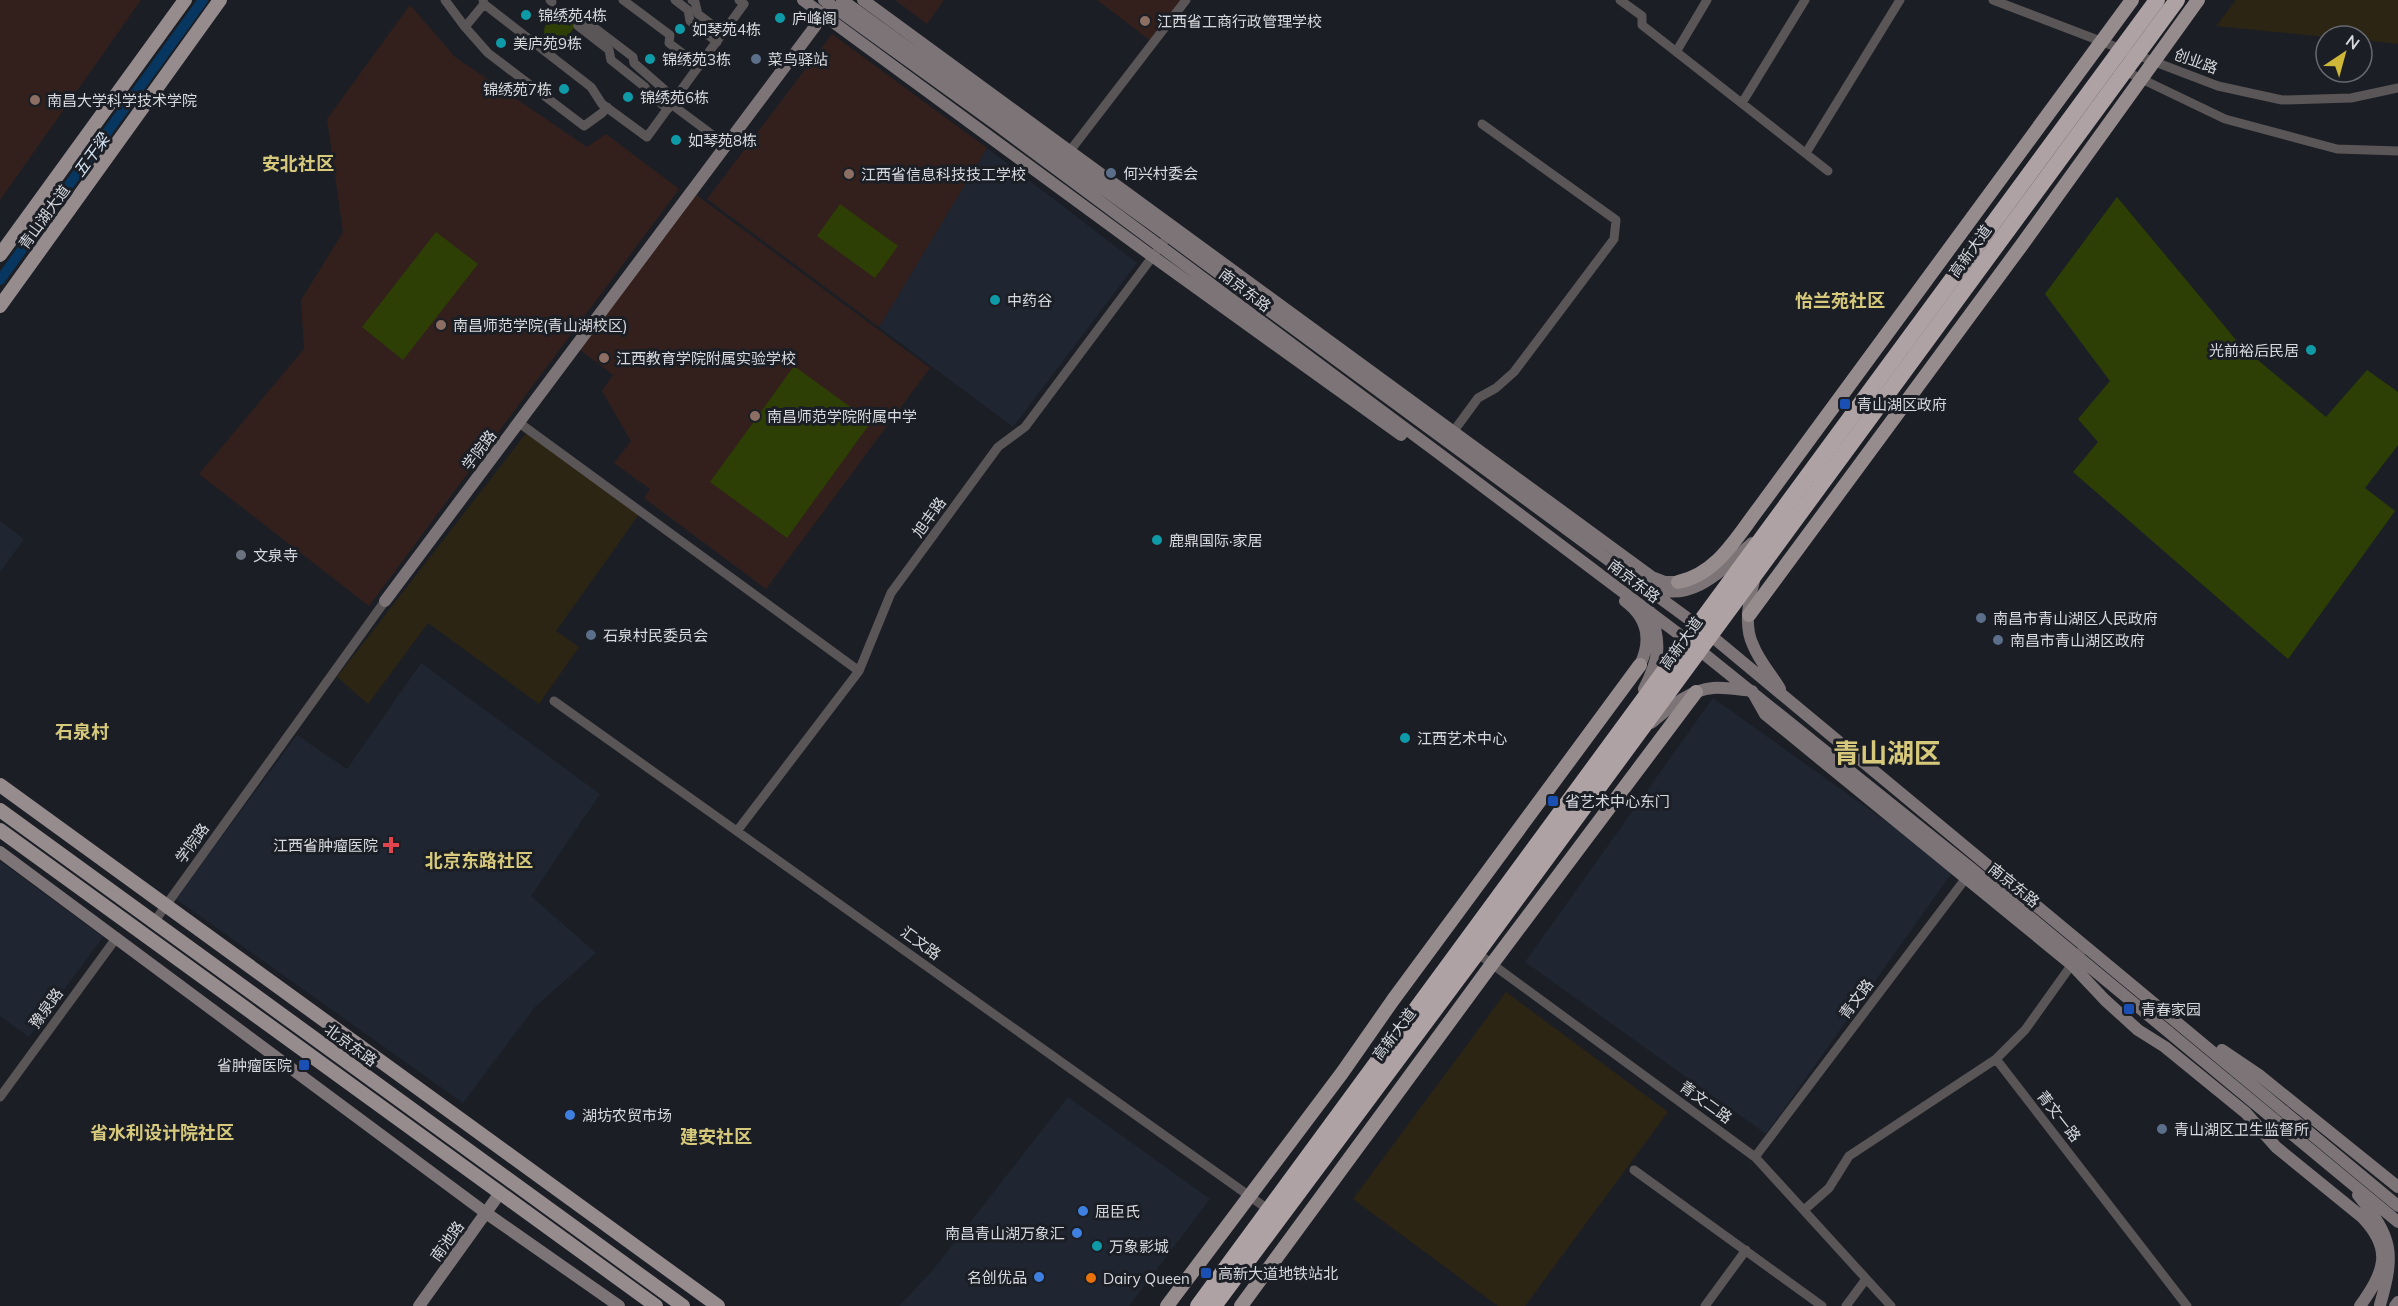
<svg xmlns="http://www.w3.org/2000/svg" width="2398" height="1306" viewBox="0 0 2398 1306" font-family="Mulish,'Noto Sans SC',sans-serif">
<rect width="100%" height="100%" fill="#1b1f25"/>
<path fill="#1f2531" d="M987 148 1137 263 1013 427 879 327Z
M0 521 24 539 0 572Z
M421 663 600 794 531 896 596 953 534 1008 463 1103 176 899 297 735 347 769Z
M1713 698 1954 870 1766 1134 1525 962Z
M0 861 103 937 29 1037 0 1016Z
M1068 1097 1210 1199 1129 1306H899L932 1271Z"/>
<path fill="#2c2514" d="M2236 0H2398V44L2362 40V36L2326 37 2216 26Z
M527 432 640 513 556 631 579 647 539 704 428 623 368 704 337 677Z
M1506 992 1668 1112 1525 1306H1498L1353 1199Z"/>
<path fill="#33201c" d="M0 0H141L0 200Z
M895 0H944L927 24Z
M1097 0H1182L1151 41Z
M410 5 455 57 587 147 606 134 679 189 369 606 199 474 304 349 301 300 343 232 327 119Z
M832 34 987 148 879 327 707 199Z
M695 194 930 368 766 589 644 498 650 489 614 463 631 441 602 391 613 375 579 349Z"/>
<path fill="#2e3f06" d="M558 8 578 22 555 54C539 29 541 31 558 8Z
M2117 197 2241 346 2326 417 2367 370 2398 392V445L2365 488 2395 511 2288 659 2073 472 2098 442 2078 419 2110 381 2045 294Z
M840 204 898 246 875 278 817 236Z
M436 232 478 264 403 360 362 327Z
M794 366 871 422 787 538 710 482Z"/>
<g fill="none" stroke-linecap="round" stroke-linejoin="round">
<path stroke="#073660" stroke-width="10" d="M0 280 203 0"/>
<path stroke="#5a5556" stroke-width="9" d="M445 0 465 27
M483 0 484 4 591 87 602 104 647 137 671 104
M550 0 552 2
M623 0 670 35 669 43 699 66
M675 0 688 10 690 21 717 42
M692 0 695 2 698 14 723 33
M1620 0 1642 16V25L1828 171
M1993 0 2218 86 2282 100 2351 98 2398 88
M484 4 465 27 488 53 584 126 602 113 607 107
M1676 52 1707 0
M2125 71 2225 119 2337 149 2398 151
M1742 103 1805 0
M668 109 648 93 645 87 611 60 609 50 578 26 583 19 633 57 634 63 675 99
M714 136 671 104 744 4 739 0
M1806 153 1900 0
M1066 156 1186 0
M518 422 859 671
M1453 432 1478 398 1496 388 1514 372 1614 239 1616 220 1482 124
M554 701 1269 1210
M737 831 859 671 891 593 998 447 1025 427 1168 236
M154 922 385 601
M2085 946 2025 1030 1996 1059 2187 1306
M1477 953 1755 1157 1891 1306
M0 1097 117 937
M1755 1157 1969 874
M1634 1170 1822 1306
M1804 1210 1829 1188 1849 1156 1996 1059
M1705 1306 1746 1250
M1846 1306 1866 1279"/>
<path stroke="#7c7476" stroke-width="12" d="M803 0 1152 256 1401 435
M824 0 997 125 1437 452 1688 641 1973 870 2398 1222
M842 0 1168 236 1709 634 2398 1206
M863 0 1652 577 1665 582H1678
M1754 581C1749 599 1744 627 1753 645 1759 661 1772 675 1780 689
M1650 586C1691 606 1724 568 1752 543
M385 601 828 9
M1625 601C1648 618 1652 640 1640 665
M1644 689C1659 659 1662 644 1650 612
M1651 723C1669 708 1689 690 1713 688 1726 687 1740 690 1752 691L1765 714 2071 964 2105 1000 2138 1030 2165 1047 2246 1113 2276 1147 2362 1217C2394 1250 2384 1272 2360 1306
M0 852 486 1213 619 1306
M2222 1050 2259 1075 2398 1187
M2358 1195C2393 1238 2395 1253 2380 1305
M419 1306 500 1193
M2395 1306 2398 1302"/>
<path stroke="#968c8e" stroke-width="14" d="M0 255 185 0
M0 306 220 0
M1678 582C1717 574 1736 538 1759 508L2132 0
M1749 615 2021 246 2198 0
M0 785 718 1306
M0 810 683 1306
M0 830 656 1306
M1167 1306 1342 1073 1393 1000 1640 665
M1241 1306 1492 964 1696 692"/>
<path stroke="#aea2a4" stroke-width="16" d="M1198 1306 2157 0
M1214 1306 1477 953 2177 0"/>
</g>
<g fill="#0f9aa8" stroke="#1b1f25" stroke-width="2">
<circle cx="526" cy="15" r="6"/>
<circle cx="780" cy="18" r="6"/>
<circle cx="680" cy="29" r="6"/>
<circle cx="501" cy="43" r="6"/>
<circle cx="650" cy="59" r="6"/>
<circle cx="564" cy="89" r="6"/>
<circle cx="628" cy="97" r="6"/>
<circle cx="676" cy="140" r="6"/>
<circle cx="995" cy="300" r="6"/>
<circle cx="2311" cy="350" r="6"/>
<circle cx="1157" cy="540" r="6"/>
<circle cx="1405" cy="738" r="6"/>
<circle cx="1097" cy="1246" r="6"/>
</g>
<g fill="#8d6e63" stroke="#1b1f25" stroke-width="2">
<circle cx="1145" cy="21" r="6"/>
<circle cx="35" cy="100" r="6"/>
<circle cx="849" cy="174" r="6"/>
<circle cx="441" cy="325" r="6"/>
<circle cx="604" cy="358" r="6"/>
<circle cx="755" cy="416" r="6"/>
</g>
<g fill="#5c6f8a" stroke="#1b1f25" stroke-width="2">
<circle cx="756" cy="59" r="6"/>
<circle cx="1111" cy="173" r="6"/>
<circle cx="1981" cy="618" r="6"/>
<circle cx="591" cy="635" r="6"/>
<circle cx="1998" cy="640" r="6"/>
<circle cx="2162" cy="1129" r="6"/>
</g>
<g fill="#1a4fb4" stroke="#1b1f25" stroke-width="2">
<rect x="1839" y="398" width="12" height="12" rx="3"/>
<rect x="1547" y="795" width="12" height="12" rx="3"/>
<rect x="2123" y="1003" width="12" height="12" rx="3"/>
<rect x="298" y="1059" width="12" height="12" rx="3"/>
<rect x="1200" y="1267" width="12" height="12" rx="3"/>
</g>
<circle fill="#6b7280" stroke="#1b1f25" stroke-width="2" cx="241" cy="555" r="6"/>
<path fill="#e0444e" stroke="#1b1f25" stroke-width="2" d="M388 836h6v6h6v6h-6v6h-6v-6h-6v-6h6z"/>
<g fill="#3f7fe0" stroke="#1b1f25" stroke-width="2">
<circle cx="570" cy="1115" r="6"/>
<circle cx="1083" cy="1211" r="6"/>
<circle cx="1077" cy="1233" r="6"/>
<circle cx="1039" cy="1277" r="6"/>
</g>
<circle fill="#e8710a" stroke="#1b1f25" stroke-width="2" cx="1091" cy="1278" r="6"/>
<g text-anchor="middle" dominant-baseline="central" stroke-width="6" stroke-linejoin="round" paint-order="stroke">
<g font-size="15" fill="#d7d9de" stroke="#1b1f25" text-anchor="start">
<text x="538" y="15">锦绣苑4栋</text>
<text x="792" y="18">庐峰阁</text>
<text x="1157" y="21">江西省工商行政管理学校</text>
<text x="692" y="29">如琴苑4栋</text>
<text x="513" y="43">美庐苑9栋</text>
<text x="662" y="59">锦绣苑3栋</text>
<text x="768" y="59">菜鸟驿站</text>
<text x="552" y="89" text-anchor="end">锦绣苑7栋</text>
<text x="640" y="97">锦绣苑6栋</text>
<text x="47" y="100">南昌大学科学技术学院</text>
<text x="688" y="140">如琴苑8栋</text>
<text x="1123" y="173">何兴村委会</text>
<text x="861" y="174">江西省信息科技技工学校</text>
<text x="1007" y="300">中药谷</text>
<text x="453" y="325">南昌师范学院(青山湖校区)</text>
<text x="2299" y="350" text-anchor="end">光前裕后民居</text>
<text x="616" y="358">江西教育学院附属实验学校</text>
<text x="1857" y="404">青山湖区政府</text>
<text x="767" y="416">南昌师范学院附属中学</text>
<text x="1169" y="540">鹿鼎国际·家居</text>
<text x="253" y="555">文泉寺</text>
<text x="1993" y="618">南昌市青山湖区人民政府</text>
<text x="603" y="635">石泉村民委员会</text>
<text x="2010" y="640">南昌市青山湖区政府</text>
<text x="1417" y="738">江西艺术中心</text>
<text x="1565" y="801">省艺术中心东门</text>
<text x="378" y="845" text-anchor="end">江西省肿瘤医院</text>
<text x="2141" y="1009">青春家园</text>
<text x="292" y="1065" text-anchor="end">省肿瘤医院</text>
<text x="582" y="1115">湖坊农贸市场</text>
<text x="2174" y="1129">青山湖区卫生监督所</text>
<text x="1095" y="1211">屈臣氏</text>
<text x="1065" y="1233" text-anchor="end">南昌青山湖万象汇</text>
<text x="1109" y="1246">万象影城</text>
<text x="1218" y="1273">高新大道地铁站北</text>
<text x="1027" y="1277" text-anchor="end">名创优品</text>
<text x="1103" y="1278">Dairy Queen</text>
</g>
<g font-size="15" fill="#d7d9de" stroke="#1b1f25">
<text transform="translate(2196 61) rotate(20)">创业路</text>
<text transform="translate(44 217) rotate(-54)">青山湖大道</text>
<text transform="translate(1970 251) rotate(-54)">高新大道</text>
<text transform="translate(1245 290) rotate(37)">南京东路</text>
<text transform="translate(479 450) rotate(-53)">学院路</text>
<text transform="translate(929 517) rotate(-54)">旭丰路</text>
<text transform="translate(1634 581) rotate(37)">南京东路</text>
<text transform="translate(1681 643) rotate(-54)">高新大道</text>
<text transform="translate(192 843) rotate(-54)">学院路</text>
<text transform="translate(2014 885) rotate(39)">南京东路</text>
<text transform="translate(921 943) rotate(36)">汇文路</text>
<text transform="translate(1856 999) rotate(-53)">青文路</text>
<text transform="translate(46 1008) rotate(-54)">豫泉路</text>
<text transform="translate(1394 1034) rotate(-53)">高新大道</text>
<text transform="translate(351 1045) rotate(36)">北京东路</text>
<text transform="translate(1706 1102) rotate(36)">青文二路</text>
<text transform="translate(2059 1116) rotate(52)">青文一路</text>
<text transform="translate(447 1241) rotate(-54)">南池路</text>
</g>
<g font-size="16" font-style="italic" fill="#d6e5f6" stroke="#1b1f25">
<text transform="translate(91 155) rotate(-54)">五干梁</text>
</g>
<g font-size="18" font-weight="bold" fill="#d7c97b" stroke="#1b1f25">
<text x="298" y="163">安北社区</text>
<text x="1840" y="300">怡兰苑社区</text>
<text x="82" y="731">石泉村</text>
<text x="479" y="860">北京东路社区</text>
<text x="162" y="1132">省水利设计院社区</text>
<text x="716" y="1136">建安社区</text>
</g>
<g font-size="27" font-weight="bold" fill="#d7c97b" stroke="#1b1f25">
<text x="1887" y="753">青山湖区</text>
</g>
</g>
<g transform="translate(2344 54) rotate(36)"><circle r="28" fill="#1b1f25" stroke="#66696f" stroke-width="1.5"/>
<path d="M0-4.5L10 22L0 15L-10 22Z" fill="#cfb837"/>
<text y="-9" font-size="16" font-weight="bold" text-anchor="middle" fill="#d7d9de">N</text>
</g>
</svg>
